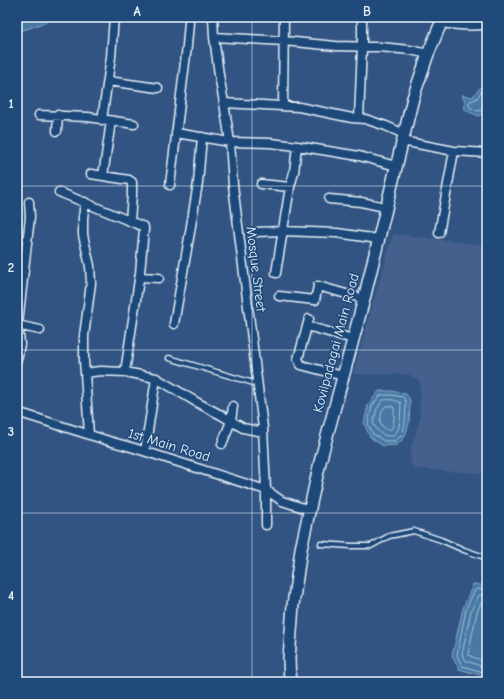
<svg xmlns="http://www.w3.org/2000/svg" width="504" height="699" viewBox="0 0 504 699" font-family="'Comic Neue',sans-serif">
<rect width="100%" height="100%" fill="#325483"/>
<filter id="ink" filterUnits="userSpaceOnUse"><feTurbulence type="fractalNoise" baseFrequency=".025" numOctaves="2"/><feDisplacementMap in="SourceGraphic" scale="8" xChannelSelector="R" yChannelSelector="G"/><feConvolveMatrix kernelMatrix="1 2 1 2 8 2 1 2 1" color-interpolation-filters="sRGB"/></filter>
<g filter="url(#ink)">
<path fill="#44608c" d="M393 234 487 245V474L415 469 410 462 411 448 420 419V381L408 374H353Z"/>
<path fill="#4779a4" stroke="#87a9c6" d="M17 17H58L27 29 17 31Z
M485 82 487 83V111L479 116 469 112 464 108 465 101 462 95 473 97 474 95Z
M379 391H392L406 394 410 400 409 423 405 437 397 445 383 446 370 437 364 424 368 405Z
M473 584 487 586V677L459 669 452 656 463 608Z"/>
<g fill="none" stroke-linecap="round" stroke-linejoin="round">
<path stroke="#a8c1d6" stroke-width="1" d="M487 86 485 87 476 99 470 101 468 105 471 108 478 111 487 109
M381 395H391L403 397 406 402 405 423 402 435 395 441H384L373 434 368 424 372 406Z
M383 400C389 399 396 400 401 403 400 414 402 429 393 436 382 437 378 432 373 423L377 409Z
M386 406H390L393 407 394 408C394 415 395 425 390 430 385 431 382 426 380 422L382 411Z
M487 590 477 589 475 590 466 609 457 655 462 666 487 673
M487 595H479L471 611 462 654 466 661 487 668
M487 601H482L477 612 468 654 470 656 487 662"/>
<defs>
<path id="lane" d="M169 358 257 384
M321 544 351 546H371L389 536 414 531 441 540 464 550 487 558"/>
<path id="street" d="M213 17 214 37 219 75 224 103 230 142 233 185 263 428 266 490V525
M441 23C456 25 472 27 487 24
M214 37 284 41 336 46 380 47 410 50 428 54
M108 81 158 88
M224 103 299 107 352 118 365 119 386 126 404 134
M283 106 284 17
M39 115 88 117 134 124
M359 118 362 47V17
M102 120 111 57 114 17
M57 131 58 115
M176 133 230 142 270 143 297 146 359 156 396 166
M402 141 454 151 487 153
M91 174 129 180 132 182V195L130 221
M103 176 111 121
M261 184 290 187
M170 185 187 46 189 22
M59 192 144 227V229L140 273 125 372
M329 199 361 202 385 207
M257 232 282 231 337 233 378 239
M439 233 454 151
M276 273 290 187 294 172 297 146
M140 277 159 278
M279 296 315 300 318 286 364 299
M309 319 298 359 301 365 343 376
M174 324 190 232 198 183 202 137
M17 325 40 330
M307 326 353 339
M17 360 20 344 18 325 19 314 30 217 29 202
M85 373 84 361V336L91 283 90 266 83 235V218L85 202
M17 412 109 441 134 448 266 490 282 501 310 510
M89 435 85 373 100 371 125 372 156 378 198 403 221 415 243 428 263 432
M222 444 231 421 233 406
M145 451 156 378"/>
<path id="secondary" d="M290 682 289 659 293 605 301 549 320 462 364 299 413 98 428 54 441 23 443 17"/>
</defs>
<use href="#lane" stroke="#e8f1f8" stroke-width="7"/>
<use href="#street" stroke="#e8f1f8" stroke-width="11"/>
<use href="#secondary" stroke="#e8f1f8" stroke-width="14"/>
<use href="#lane" stroke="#1f4a7a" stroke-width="4"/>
<use href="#street" stroke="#1f4a7a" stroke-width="8"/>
<use href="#secondary" stroke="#1f4a7a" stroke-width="11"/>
</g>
</g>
<path fill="none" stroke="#e8f1f8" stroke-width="1" stroke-opacity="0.55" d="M252 17V682M17 186H487M17 350H487M17 513H487"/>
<g text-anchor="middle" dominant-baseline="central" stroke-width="3.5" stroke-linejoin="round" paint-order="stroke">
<g font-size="14" fill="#e8f1f8" stroke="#1f4a7a">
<text transform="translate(256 269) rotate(83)">Mosque Street</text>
<text transform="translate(336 343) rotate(-75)">Kovilpadagai Main Road</text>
<text transform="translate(169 445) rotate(17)">1st Main Road</text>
</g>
</g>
<rect width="504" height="699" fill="none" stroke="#1f4a7a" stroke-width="44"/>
<rect x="22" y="22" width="460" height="655" fill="none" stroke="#e8f1f8" stroke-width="1.5"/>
<g font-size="13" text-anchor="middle" font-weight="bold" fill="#e8f1f8">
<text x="137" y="16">A</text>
<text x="367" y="16">B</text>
<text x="11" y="108">1</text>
<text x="11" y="272">2</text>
<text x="11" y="436">3</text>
<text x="11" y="600">4</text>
</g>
</svg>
